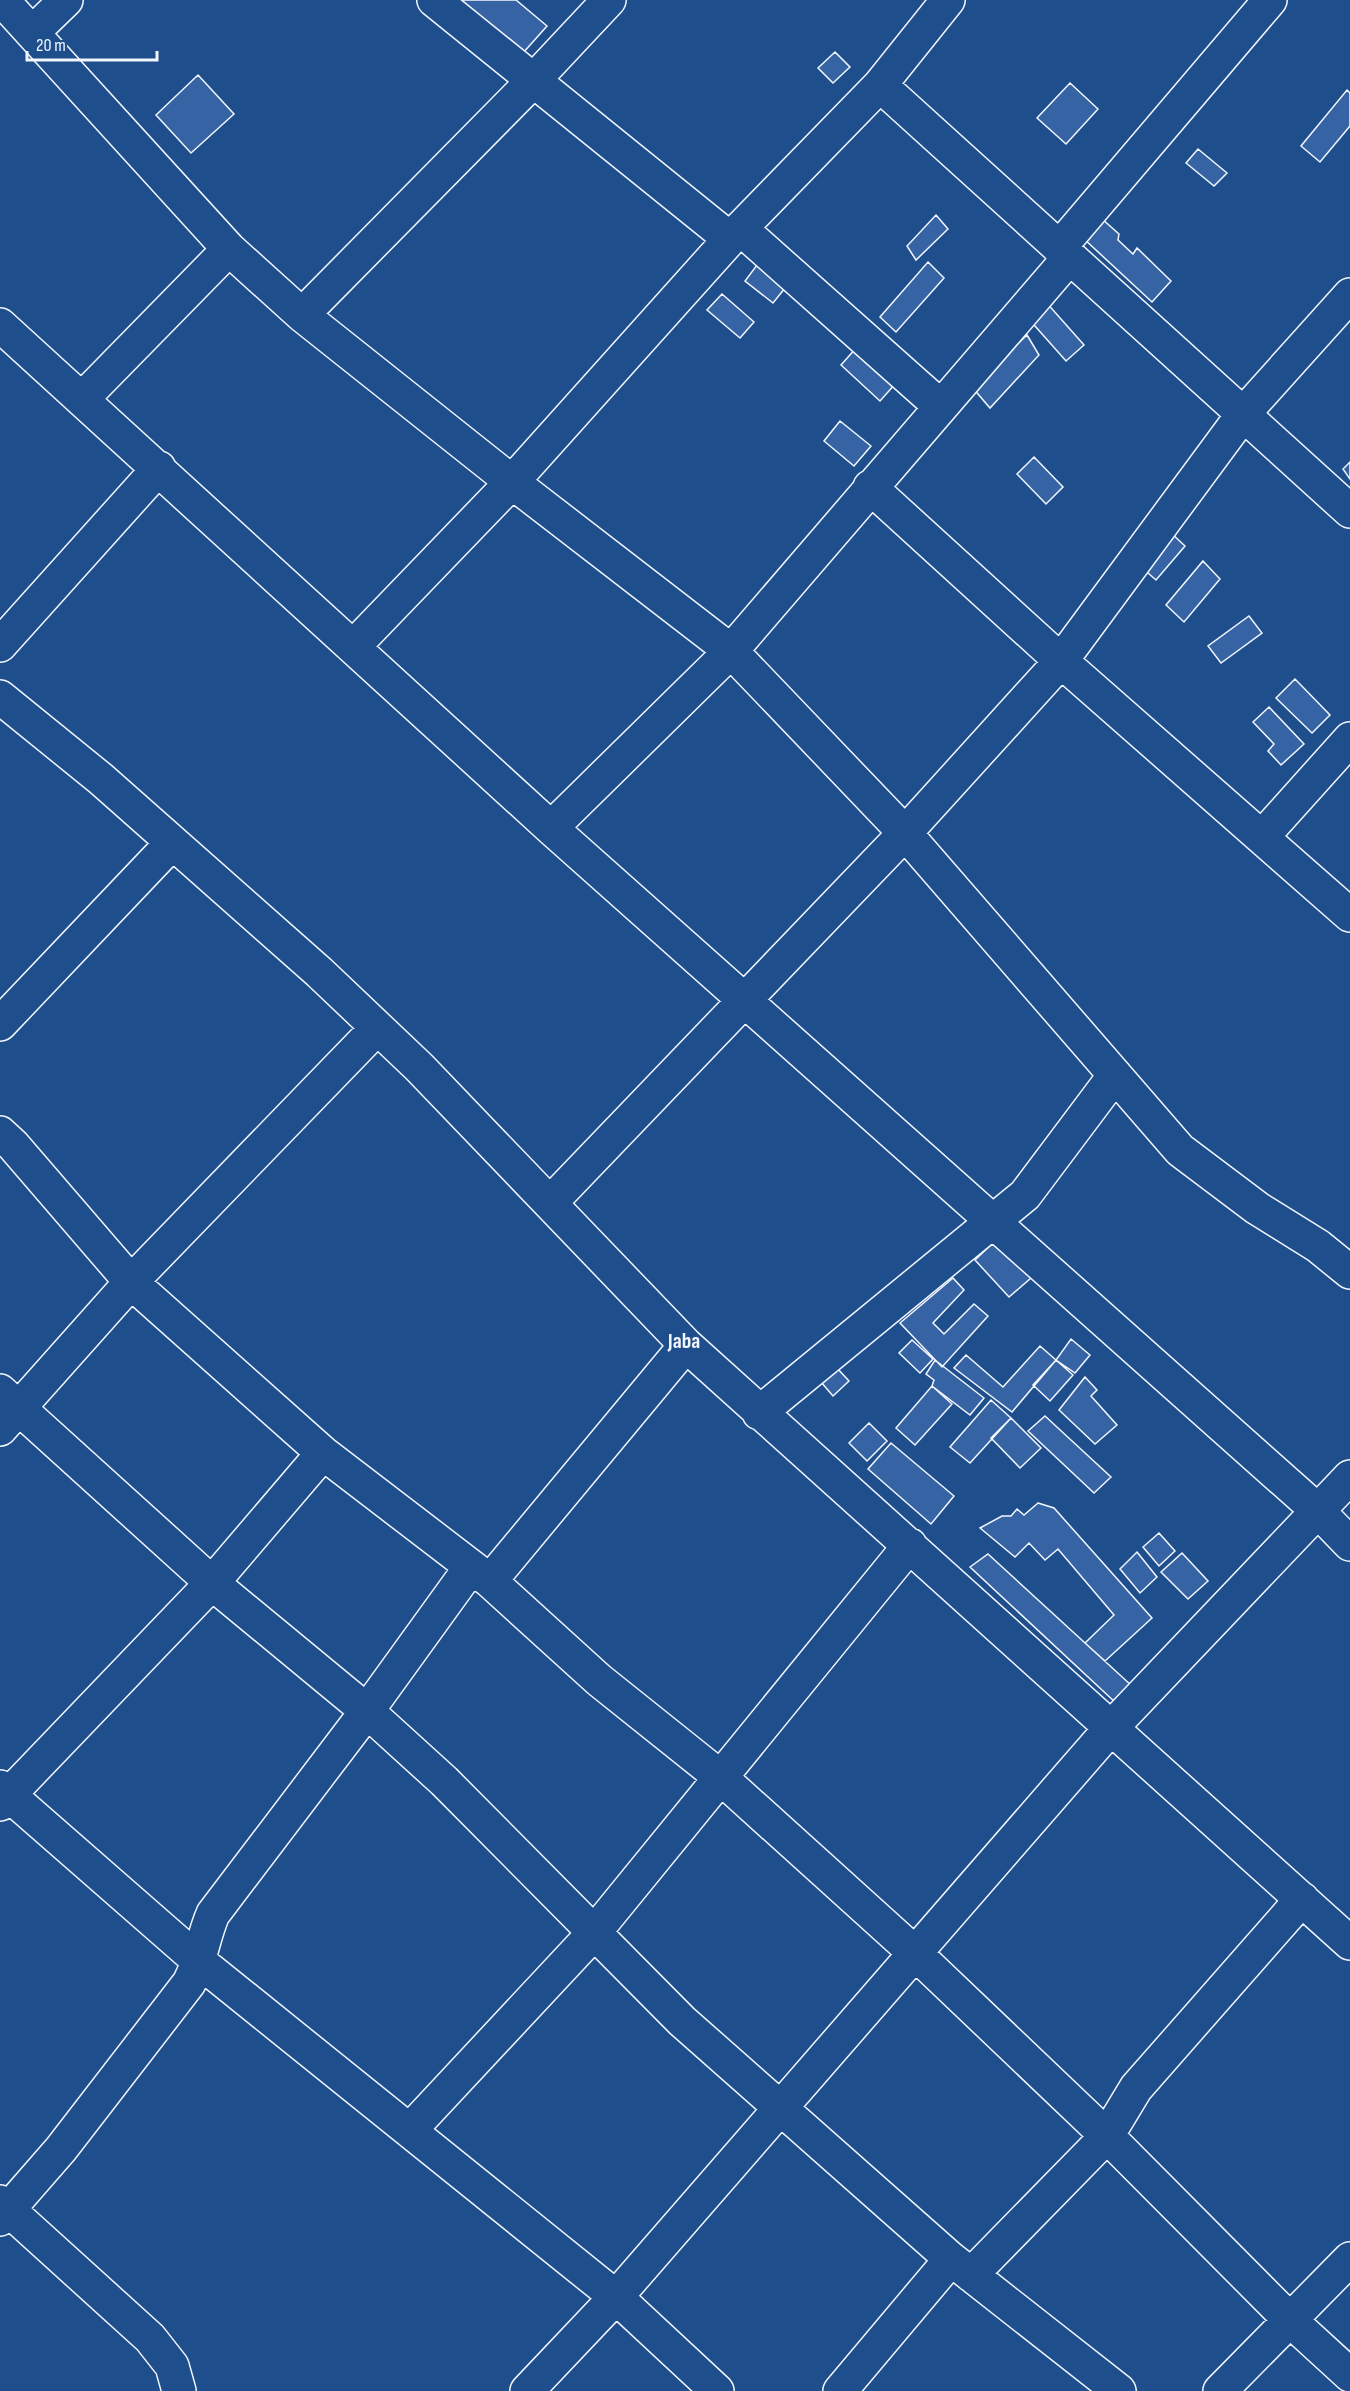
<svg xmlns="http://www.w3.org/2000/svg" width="1350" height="2391" viewBox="0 0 1350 2391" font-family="'Sofia Sans Condensed',sans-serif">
<rect width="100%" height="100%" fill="#1f4e8c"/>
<path fill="#3563a3" stroke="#f2f6ff" stroke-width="1.5" d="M460 0H516L547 26 523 53Z
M835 52 850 67 833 83 818 68Z
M198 75 234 114 191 153 156 115Z
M1070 83 1098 109 1066 144 1037 118Z
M1347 90 1350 93V126L1320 162 1301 146Z
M1198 149 1227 173 1214 186 1186 163Z
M936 215 948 229 916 260 907 246Z
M1101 218 1119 234 1118 240 1133 254 1137 248 1171 281 1152 302 1083 238Z
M928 262 944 278 896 332 880 317Z
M757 265 785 288 773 303 745 281Z
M722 294 754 322 740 338 707 310Z
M1045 301 1084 345 1066 361 1027 317Z
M1027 335 1039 355 990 408 972 387Z
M857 347 896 383 880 401 841 365Z
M840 421 871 446 854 466 824 441Z
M1034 457 1063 487 1046 504 1017 474Z
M1350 462V479L1343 469Z
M1170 532 1185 546 1156 580 1141 567Z
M1203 561 1220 579 1184 622 1166 605Z
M1249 616 1262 633 1221 663 1208 646Z
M1295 679 1330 715 1312 733 1276 698Z
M1269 707 1304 744 1281 765 1268 751 1274 744 1253 722Z
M995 1241 1031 1278 1009 1297 975 1260Z
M953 1278 964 1290 933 1323 944 1334 974 1304 988 1316 942 1367 900 1323Z
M1071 1339 1090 1355 1075 1373 1056 1360Z
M912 1340 933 1359 920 1373 899 1353Z
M1040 1346 1056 1360 1012 1412 954 1368 966 1355 1003 1387Z
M935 1360 984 1398 970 1415 932 1386 934 1380 926 1374Z
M1056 1360 1073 1375 1050 1401 1033 1385Z
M836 1367 849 1381 833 1396 821 1382Z
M1085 1377 1097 1390 1091 1396 1117 1425 1095 1444 1059 1410Z
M932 1386 952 1404 915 1445 896 1428Z
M991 1400 1011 1418 970 1463 950 1447Z
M1045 1416 1111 1477 1094 1493 1028 1431Z
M1011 1418 1041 1448 1020 1468 991 1438Z
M869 1423 887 1441 867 1461 849 1443Z
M891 1443 954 1496 931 1524 868 1469Z
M1038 1503 1054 1508 1152 1618 1105 1661 1085 1643 1114 1615 1058 1549 1045 1560 1029 1543 1015 1557 980 1528 1002 1516H1011L1017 1509 1024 1515Z
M1159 1533 1175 1551 1159 1566 1143 1547Z
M1137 1552 1157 1577 1140 1593 1120 1569Z
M1182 1553 1208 1581 1188 1599 1161 1572Z
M988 1554 1132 1686 1117 1704 970 1567Z"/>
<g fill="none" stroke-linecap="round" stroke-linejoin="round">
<defs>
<path id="street" d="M2 0 229 249 302 315 512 482 731 651 905 833 1180 1150 1257 1208 1318 1246 1350 1272
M434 0 730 239
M32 33 66 0
M880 85 1350 511
M741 229 940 406
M1059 248 1270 0
M302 315 533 81 609 0
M0 325 551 828 1318 1511 1350 1544
M82 399 229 249
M870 487 1061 661 1350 915
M0 645 159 468
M353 647 512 482 730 239 880 85 948 0
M0 697 101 779 319 972 419 1067 686 1345 1350 1943
M551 828 731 651 1069 258
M1262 837 1350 739
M0 1024 172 843
M0 1133 13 1145 131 1282 323 1453 490 1581 599 1680 719 1776 916 1954 1107 2136 1291 2321 1350 2375
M550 1203 905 833 1061 661 1244 413 1350 295
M0 1391 212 1583 367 1711 444 1781 682 2021 951 2259 1119 2391
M759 1413 1025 1195 1115 1075
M0 1429 131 1282 377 1028
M490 1581 686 1345
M0 1787 200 1962 616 2297 717 2391
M0 1804 212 1583 323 1453
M410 2130 593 1934 910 1545
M0 2202 150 2338 172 2366 179 2391
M0 2219 61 2149 189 1983C202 1959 202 1939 213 1914L367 1711 471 1567
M971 2275 1107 2136 1136 2088 1302 1899
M527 2391 616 2297 1110 1729 1350 1477
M840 2391 951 2259
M1220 2391 1350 2259"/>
</defs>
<use href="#street" stroke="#f2f6ff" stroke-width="36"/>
<use href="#street" stroke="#1f4e8c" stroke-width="33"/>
</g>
<g text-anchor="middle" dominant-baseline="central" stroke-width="4.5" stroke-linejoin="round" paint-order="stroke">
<g font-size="22" font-weight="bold" fill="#f2f6ff" stroke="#1f4e8c">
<text x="684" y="1341">Jaba</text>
</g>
</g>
<path d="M27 51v9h130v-9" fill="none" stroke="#f2f6ff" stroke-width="3"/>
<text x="36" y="51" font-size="18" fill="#f2f6ff" stroke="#1f4e8c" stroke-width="4.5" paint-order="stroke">20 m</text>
</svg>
